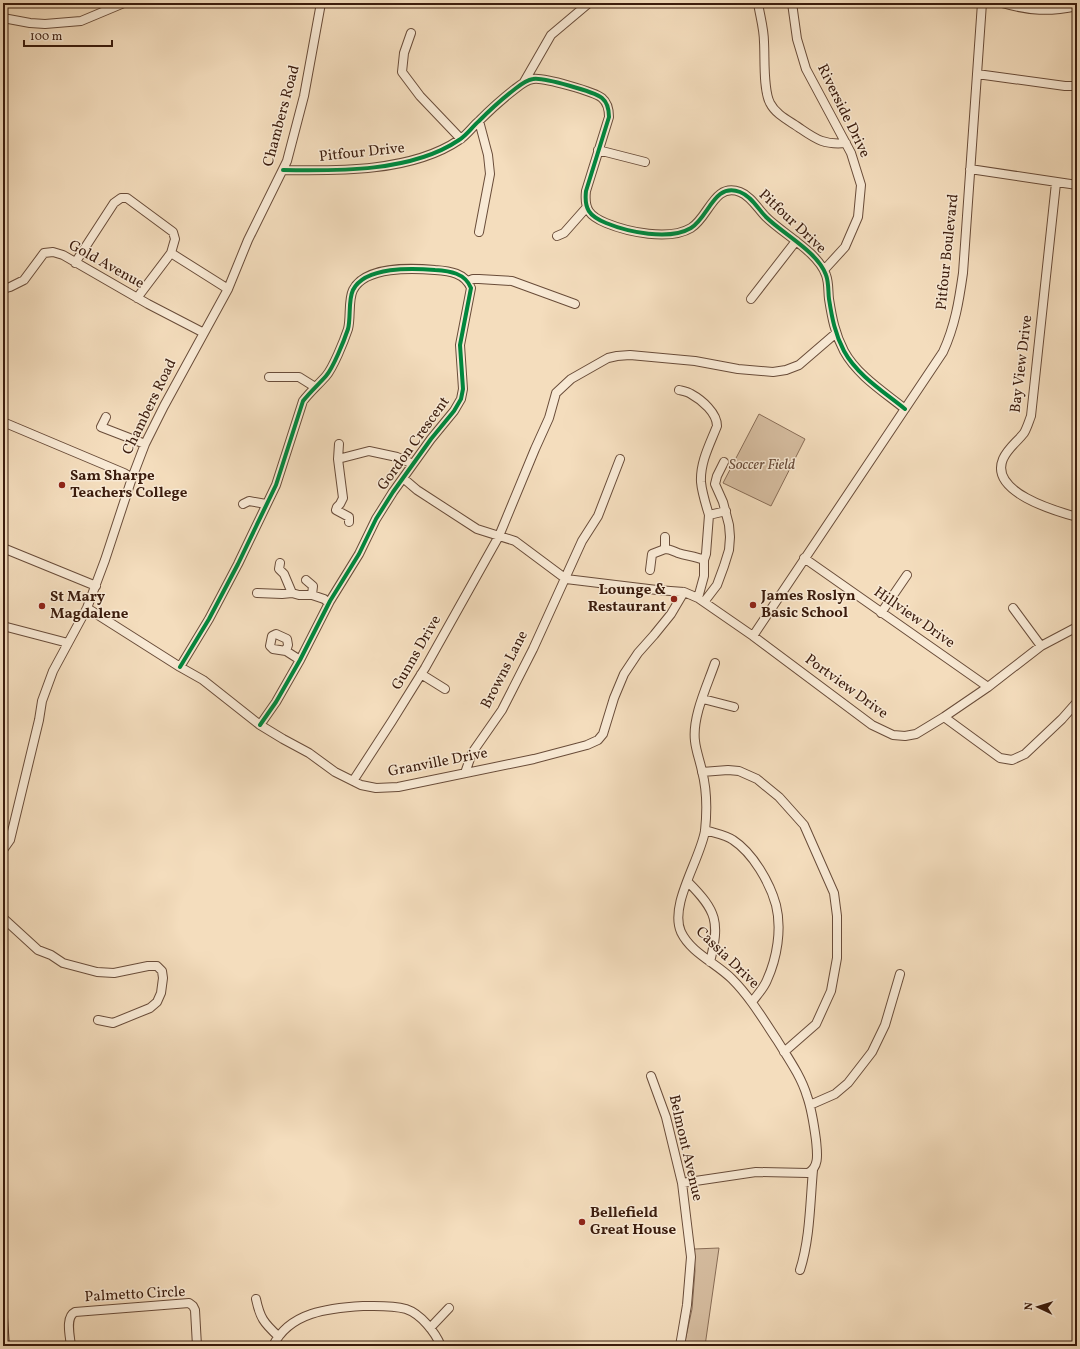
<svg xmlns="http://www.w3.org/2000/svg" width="1080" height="1349" viewBox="0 0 1080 1349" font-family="Vollkorn,serif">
<rect width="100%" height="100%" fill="#f4ddbd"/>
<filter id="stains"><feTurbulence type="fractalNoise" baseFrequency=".005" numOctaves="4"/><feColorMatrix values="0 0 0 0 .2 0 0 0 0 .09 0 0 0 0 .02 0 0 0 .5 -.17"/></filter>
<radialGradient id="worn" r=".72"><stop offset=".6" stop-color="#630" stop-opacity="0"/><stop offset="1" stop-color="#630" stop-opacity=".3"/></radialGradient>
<path fill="#d5bc9f" stroke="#886c56" d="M759 414 805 439 771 506 723 483Z
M719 1248 705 1346H684L692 1309 695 1271 694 1249Z"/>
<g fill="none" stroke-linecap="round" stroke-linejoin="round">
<defs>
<path id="minor" d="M758 3C760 16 764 29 764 42 765 58 763 90 770 103 776 115 790 121 801 129 817 140 825 145 846 143
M792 3 797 39 806 69 851 153 861 185 858 217 845 247 824 270
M1002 3C1030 11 1049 12 1077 6
M3 18 30 23 45 24 81 21 124 3
M411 33 404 53 402 72 420 96 461 139
M977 74 1065 86H1077
M524 82 551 35 589 3
M598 150 645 162
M970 169 1077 185
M283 170C338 171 412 172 459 140 467 135 472 127 479 121 490 110 502 99 515 89 520 85 526 80 533 79 543 77 595 92 602 98 608 103 609 110 609 117L586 191C584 209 589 216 606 223 628 232 669 241 691 228 709 217 714 182 740 192 751 196 758 209 766 217 783 234 818 252 826 275 829 283 828 292 829 299 832 318 835 334 844 351 857 375 884 392 905 409
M1056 183 1031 416C1029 421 1027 428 1024 433 1017 442 1008 448 1003 459 989 492 1055 511 1077 517
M479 232 490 174 488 155 479 121
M557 236 564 233 587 207
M171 253 228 289
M75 263 114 203 121 198H127L173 232 175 239 171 253 137 298
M468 281 473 279H479L512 281 575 304
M3 289 10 287 24 280 44 253 53 252 63 255 148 304 204 333
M751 299 796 241
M269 377H299L315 387
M679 390C683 391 688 392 691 394 702 400 717 413 717 426 710 444 700 462 701 482 702 493 706 505 709 515L726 511
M106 417 101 427 145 444
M3 422 124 473 132 478
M338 459 339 444
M403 478 417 490 477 529 515 541 566 579 657 590 684 592 698 598 753 636 872 725 893 735 905 736 916 734 944 717 988 687 1041 646 1077 627
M243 504 249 501 266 504
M349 522V517L336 510 337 507 340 504 343 498 338 459 369 451 397 457 413 464
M665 537V549C670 549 673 551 678 553 687 556 695 556 704 560
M3 548 96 586
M804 558 988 687
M280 563 279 569 284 574 292 593 299 595H312
M650 570 652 554 665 549
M306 580 313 586 312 595 324 599 329 603
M257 593 282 594 292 593
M698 598 704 576V560L706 554 709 515
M704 602 717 585 724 566 729 550 730 537 729 525 723 502 715 484 717 476 724 462
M87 608 180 667 203 680 260 725 283 739 309 753 335 772 361 785 376 788 398 787 534 759 587 745 598 740 603 734 614 698 624 674 638 653 654 635 671 614 684 592
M1013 608 1041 646
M881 613 907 575
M3 626 68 643
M753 636 943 352C955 326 959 301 963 273L982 3
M286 651 273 649 270 646 272 636 276 634 287 639 288 645 286 651 300 660
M180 667 209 619 238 564 276 485 303 401C310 392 318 385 326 376 333 368 344 341 348 329 351 318 348 300 353 290 365 266 413 268 435 270 450 271 465 273 471 288L460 345 463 389 461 399 454 411 431 439 393 492 376 519 359 554 330 601 300 660 276 702 260 725
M421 674 445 689
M703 699 734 707
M944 717 1000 758 1012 760 1025 754 1062 719 1077 702
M702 772 728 770 739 771 757 779 779 797 804 825 834 893 837 916V958L831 991 816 1024 784 1052
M465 773 472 753 502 710 533 649 582 541 598 516 620 459
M353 781 392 721 425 668 499 536 535 449 549 418 556 393 571 379 608 358 617 356 630 355 695 361 738 369 773 372 786 370 799 365 835 334
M705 830C714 833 726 835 733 840 753 853 770 883 776 905 782 929 777 958 767 980 764 988 757 995 752 1002
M3 850 10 840 39 720 42 701 53 671 87 608 105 560 132 478 145 444 164 406 228 289 248 240 287 161 304 96 321 3
M688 882C717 911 720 922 710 962
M3 918 38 950 51 955 63 963 97 972 114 973 148 966H157L162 971 163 978 161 993 157 1002 150 1008 113 1023 98 1020
M651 1076 666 1117 682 1183 691 1257 687 1305 680 1346
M810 1105 835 1094 848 1083 872 1052 885 1025 900 974
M682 1183 756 1172 808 1173C820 1167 817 1152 816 1140 814 1125 812 1110 807 1096 801 1076 788 1058 777 1040 763 1019 750 997 732 979 716 963 691 953 681 932 669 905 700 860 705 831 707 812 707 790 702 771 700 761 696 751 695 741 692 717 707 686 715 663
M800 1270C810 1239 810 1203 813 1170
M256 1299C260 1318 264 1323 278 1336
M3 1318 5 1346
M430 1328 449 1308
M71 1346C70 1336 65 1317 75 1312L189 1303 193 1306 195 1310 197 1346
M273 1346C289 1312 329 1308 363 1306 377 1306 392 1305 406 1309 421 1314 435 1332 441 1346"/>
</defs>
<use href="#minor" stroke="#694c39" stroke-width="10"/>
<use href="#minor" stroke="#f8e9d4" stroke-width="8"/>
<defs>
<path id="cycleway" d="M283 170C338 171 412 172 459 140 467 135 472 127 479 121 490 110 502 99 515 89 520 85 526 80 533 79 543 77 595 92 602 98 608 103 609 110 609 117L586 191C584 209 589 216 606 223 628 232 669 241 691 228 709 217 714 182 740 192 751 196 758 209 766 217 783 234 818 252 826 275 829 283 828 292 829 299 832 318 835 334 844 351 857 375 884 392 905 409
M180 667 209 619 238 564 276 485 303 401C310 392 318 385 326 376 333 368 344 341 348 329 351 318 348 300 353 290 365 266 413 268 435 270 450 271 465 273 471 288L460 345 463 389 461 399 454 411 431 439 393 492 376 519 359 554 330 601 300 660 276 702 260 725"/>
</defs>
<use href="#cycleway" stroke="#f8e9d4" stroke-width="6"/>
<use href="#cycleway" stroke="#00873e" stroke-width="4"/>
</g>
<g fill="#8f2418" stroke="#f8e9d4" stroke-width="1.5">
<circle cx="62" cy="485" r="4"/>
<circle cx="674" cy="599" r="4"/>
<circle cx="753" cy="605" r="4"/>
<circle cx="42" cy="606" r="4"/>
<circle cx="582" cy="1222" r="4"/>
</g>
<g text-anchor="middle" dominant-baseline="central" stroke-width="3" stroke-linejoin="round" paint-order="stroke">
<g font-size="15" fill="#3b1c0d" stroke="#f8e9d4">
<text transform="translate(843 111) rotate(64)">Riverside Drive</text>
<text transform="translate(282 116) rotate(-75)">Chambers Road</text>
<text transform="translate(362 153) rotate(-6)">Pitfour Drive</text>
<text transform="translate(792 222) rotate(43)">Pitfour Drive</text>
<text transform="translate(948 252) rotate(-84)">Pitfour Boulevard</text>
<text transform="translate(106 265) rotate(29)">Gold Avenue</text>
<text transform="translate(1022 364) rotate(-83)">Bay View Drive</text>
<text transform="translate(150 407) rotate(-64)">Chambers Road</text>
<text transform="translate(414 444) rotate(-54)">Gordon Crescent</text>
<text transform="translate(914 618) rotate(35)">Hillview Drive</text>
<text transform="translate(417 653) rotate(-60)">Gunns Drive</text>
<text transform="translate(505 670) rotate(-63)">Browns Lane</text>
<text transform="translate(846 687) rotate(36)">Portview Drive</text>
<text transform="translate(438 763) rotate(-11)">Granville Drive</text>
<text transform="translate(727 958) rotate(44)">Cassia Drive</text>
<text transform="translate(685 1148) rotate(77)">Belmont Avenue</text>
<text transform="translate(135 1295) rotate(-3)">Palmetto Circle</text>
</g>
<g font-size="15" font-style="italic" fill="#694c39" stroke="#f8e9d4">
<text x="762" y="465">Soccer Field</text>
</g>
<g font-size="15" font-weight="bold" fill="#3b1c0d" stroke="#f8e9d4" text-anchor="start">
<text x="70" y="476">Sam Sharpe<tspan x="70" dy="17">Teachers College</tspan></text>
<text x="666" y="590" text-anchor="end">Lounge &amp;<tspan x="666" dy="17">Restaurant</tspan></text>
<text x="761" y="596">James Roslyn<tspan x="761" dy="17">Basic School</tspan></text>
<text x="50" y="597">St Mary<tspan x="50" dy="17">Magdalene</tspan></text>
<text x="590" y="1213">Bellefield<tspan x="590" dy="17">Great House</tspan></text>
</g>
</g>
<rect width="1080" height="1349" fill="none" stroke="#f4ddbd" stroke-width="16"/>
<rect x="4" y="4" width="1072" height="1341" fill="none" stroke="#3b1c0d" stroke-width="2"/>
<rect x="8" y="8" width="1064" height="1333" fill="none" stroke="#3b1c0d"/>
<g transform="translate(1038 1307) rotate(274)" stroke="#f8e9d4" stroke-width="3" paint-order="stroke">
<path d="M0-3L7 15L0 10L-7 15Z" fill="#3b1c0d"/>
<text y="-6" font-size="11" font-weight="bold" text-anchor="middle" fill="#3b1c0d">N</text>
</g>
<path d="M24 40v6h88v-6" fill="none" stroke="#3b1c0d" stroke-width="2"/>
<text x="30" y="40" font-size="12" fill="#3b1c0d" stroke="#f8e9d4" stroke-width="3" paint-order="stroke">100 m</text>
<rect width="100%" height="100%" filter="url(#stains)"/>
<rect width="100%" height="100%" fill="url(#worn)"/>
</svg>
